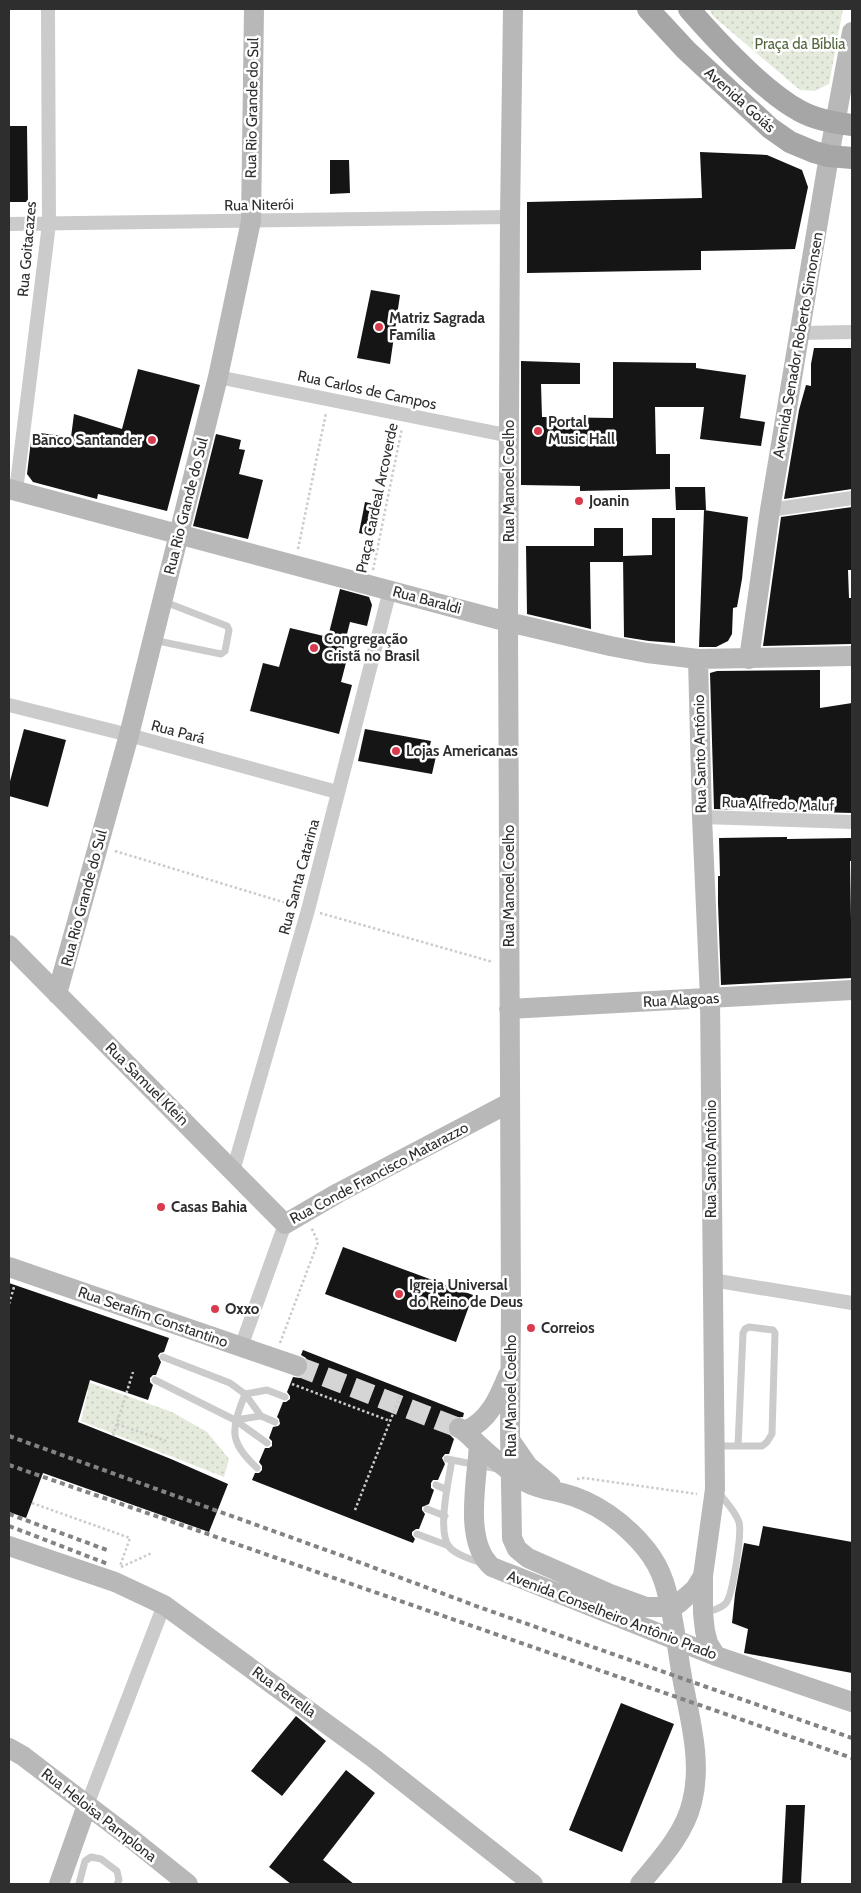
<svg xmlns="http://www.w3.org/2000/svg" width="861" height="1893" viewBox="0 0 861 1893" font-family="Cabin,sans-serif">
<defs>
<pattern id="grass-dots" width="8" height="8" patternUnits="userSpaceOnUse" patternTransform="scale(1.25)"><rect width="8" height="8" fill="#e4eadc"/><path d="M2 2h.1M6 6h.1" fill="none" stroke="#c4c9bd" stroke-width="1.8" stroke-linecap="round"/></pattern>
</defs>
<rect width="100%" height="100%" fill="#fff"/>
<path fill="url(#grass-dots)" d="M709 9H843L829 84 815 91 800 90 713 16Z
M9 1354 172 1412 207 1432 229 1459 224 1477 81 1421 88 1391 9 1365Z"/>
<path fill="#151515" d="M9 126H27L28 202H9Z
M700 152 767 155 802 170 808 187 795 249 701 251V270L527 273V202L702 198Z
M330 160H349L350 193 330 194Z
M371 290 400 295 390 364 357 358Z
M814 348H852V489L784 499 799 410 806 385 811 386V364Z
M521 361 580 363V384H541L542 417 613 418V362L696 363V368L746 375 740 418 765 422 761 446 700 439 704 407H655L656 454H670V489L580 491V486L521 485Z
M138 369 200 385 167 511 98 494 97 499 33 482 27 474 32 432 71 437 74 414 122 429Z
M216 434 241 440 239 449 245 450 239 474 263 480 248 539 193 526Z
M675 487H705L706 510H676Z
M365 502 378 505 371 536 359 533Z
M852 507V570H848L849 598H852L851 644 763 646 781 517Z
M704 510 748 517 742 579 737 607 733 608 732 634 728 641 716 647H699Z
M652 518H675V643L649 641 624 637 623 556 652 555Z
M594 528H623V562H590L591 629 527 614 526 546H594Z
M340 589 369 597 372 605 367 626 350 622 342 654 348 655 341 682 352 685 339 734 250 711 263 663 279 667 290 628 328 637Z
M820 670V708L852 703V813L714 809 710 673 717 671Z
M24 729 66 740 48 807 9 796V785Z
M365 729 431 741 429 750 437 752 432 774 358 761Z
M787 837V839L852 838V861H850L852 978 721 985 718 903V876H720L719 838Z
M343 1247 473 1295 456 1342 325 1294Z
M9 1283 169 1338 164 1352 160 1353 158 1356 161 1362 156 1375H153L150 1378V1382L153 1385 148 1400 90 1380 78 1422 171 1459 228 1484 209 1532 43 1473 26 1518 9 1512Z
M303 1350 464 1413 463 1417 453 1418 448 1423 447 1429 449 1434 454 1439 449 1454H445L442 1458 445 1464 438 1480H433L431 1483V1488L434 1490 429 1504 422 1507V1510L425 1514 419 1529H416L412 1532V1535L415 1539 413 1543 252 1480 255 1473H259L262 1470V1466L259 1462 265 1448H269L272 1446V1441L269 1438 273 1427 278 1426 280 1424 279 1419 277 1417 283 1402H286L290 1399V1396L287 1392 293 1377 300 1378 305 1375 308 1370V1363L306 1358 301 1355Z
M763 1526 852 1542V1673L744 1653 748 1629 732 1623 735 1594 744 1543 759 1546Z
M621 1703 674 1724 622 1852 569 1830Z
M296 1716 326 1741 282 1796 251 1771Z
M346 1770 375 1793 323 1860 354 1884H291L269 1867Z
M786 1805H805L801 1884H782Z"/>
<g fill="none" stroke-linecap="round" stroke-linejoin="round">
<path stroke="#d5d5d5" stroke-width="20" stroke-dasharray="20 10" stroke-linecap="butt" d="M297 1366 459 1428"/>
<path stroke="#cbcbcb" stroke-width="2.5" stroke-dasharray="2.5 2.5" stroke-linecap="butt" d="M298 549 326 413
M373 570 402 428
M115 851 296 906
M320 913 493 962
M9 1304 14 1287
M280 1343 318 1242 311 1227
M292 1384 390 1421
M117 1424 166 1441
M113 1436 133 1372
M577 1479 584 1478 697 1494
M32 1503 130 1538 120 1566
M355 1510 400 1396
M121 1567 152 1553"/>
<path stroke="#cbcbcb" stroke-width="7" d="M153 640 221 654 225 651 229 630 227 626 165 602
M163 1357 230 1383 245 1394 261 1416 275 1422
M155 1380 235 1420 267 1443
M245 1394C232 1429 227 1440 257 1468
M245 1394 267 1390 285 1397
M235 1420 261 1416
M716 1446H762L767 1442 772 1434 775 1333 773 1330 749 1327 745 1329 743 1333 738 1446
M447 1459 498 1469
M452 1460C449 1479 436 1533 450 1548 458 1556 471 1559 481 1563
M436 1485 447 1490
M427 1509 445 1516
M417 1534 449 1546
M705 1613C713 1610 721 1609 726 1603 733 1594 742 1533 739 1522 735 1511 726 1502 719 1493
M79 1884 85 1861 91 1857 101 1859 117 1871 119 1880 117 1884"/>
<path stroke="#cbcbcb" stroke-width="14" d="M9 224 510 217
M800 333 852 332
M218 377 510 436
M16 491 49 224 48 9
M770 510 852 498
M9 705 129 735 337 792
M702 817 852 822
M233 1171 308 910 390 590
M712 1280 852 1303
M241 1347 285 1224
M87 1805 164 1605"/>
<path stroke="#b8b8b8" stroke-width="20" d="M513 9 510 217 508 622 511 1310 510 1431 512 1538 517 1549 528 1558 610 1594 646 1607H667L678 1604 695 1589 703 1576
M9 489 508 622 610 646 647 653 698 659 852 656
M698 659 702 817 710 998 715 1489 703 1576V1613L705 1631 708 1643 716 1656
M749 659 770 510 829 156 852 32
M9 945 285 1224 338 1193 509 1103
M57 994 129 735 218 377 251 221 254 9
M509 1009 852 990
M9 1267 297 1366
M459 1428C467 1432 472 1439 479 1445 492 1457 511 1474 526 1482 538 1489 550 1490 562 1493 595 1501 625 1523 646 1549 654 1559 660 1570 664 1582 673 1610 676 1641 681 1671 688 1713 703 1759 692 1802 685 1833 660 1860 640 1884
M465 1431C489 1421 499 1397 508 1375
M510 1440 528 1466 551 1485
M479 1445C477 1480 463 1542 492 1567L716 1656 852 1702
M9 1546 115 1582 164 1605 372 1757 533 1884
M9 1748 23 1756 133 1840 188 1884
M59 1884 87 1805"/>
<path stroke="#a6a6a6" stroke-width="22" d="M648 9 686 50 770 128 790 142 814 152 829 156 852 158
M689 9C717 41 763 91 800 111 816 120 835 123 852 125"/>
<path stroke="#838383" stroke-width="4" stroke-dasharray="5 4" stroke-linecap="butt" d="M9 1436 340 1555 476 1606 852 1738
M9 1465 852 1758
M9 1514 107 1550
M9 1526 108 1564"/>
</g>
<g fill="#d93b4d" stroke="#fff" stroke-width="2">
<circle cx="379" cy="327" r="5"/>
<circle cx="538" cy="431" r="5"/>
<circle cx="152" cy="440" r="5"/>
<circle cx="579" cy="501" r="5"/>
<circle cx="314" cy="648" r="5"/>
<circle cx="396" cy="751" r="5"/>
<circle cx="161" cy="1207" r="5"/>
<circle cx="399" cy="1294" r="5"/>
<circle cx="215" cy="1309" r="5"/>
<circle cx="531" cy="1328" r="5"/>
</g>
<g text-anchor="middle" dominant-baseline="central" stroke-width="5" stroke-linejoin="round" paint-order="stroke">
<g font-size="15" fill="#52663e" stroke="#fff">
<text x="800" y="44">Praça da Bíblia</text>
</g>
<g font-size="15" fill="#2e2e2e" stroke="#fff">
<text transform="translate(740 100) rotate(42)">Avenida Goiás</text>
<text transform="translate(252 108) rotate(-89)">Rua Rio Grande do Sul</text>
<text transform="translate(259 205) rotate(-1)">Rua Niterói</text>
<text transform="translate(27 249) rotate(-85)">Rua Goitacazes</text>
<text transform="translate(798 345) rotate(-80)">Avenida Senador Roberto Simonsen</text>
<text transform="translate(367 390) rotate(12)">Rua Carlos de Campos</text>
<text transform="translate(509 481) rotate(-90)">Rua Manoel Coelho</text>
<text transform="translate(377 498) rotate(-78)">Praça Cardeal Arcoverde</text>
<text transform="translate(186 506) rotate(-76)">Rua Rio Grande do Sul</text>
<text transform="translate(427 600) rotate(15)">Rua Baraldi</text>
<text transform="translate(178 732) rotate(15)">Rua Pará</text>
<text transform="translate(700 754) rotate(-91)">Rua Santo Antônio</text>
<text transform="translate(778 804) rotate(2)">Rua Alfredo Maluf</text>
<text transform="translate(299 877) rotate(-75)">Rua Santa Catarina</text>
<text transform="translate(509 886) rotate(-90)">Rua Manoel Coelho</text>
<text transform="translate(84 898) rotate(-75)">Rua Rio Grande do Sul</text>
<text transform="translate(681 1000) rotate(-3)">Rua Alagoas</text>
<text transform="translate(147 1084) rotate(45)">Rua Samuel Klein</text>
<text transform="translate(711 1159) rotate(-90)">Rua Santo Antônio</text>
<text transform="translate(379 1173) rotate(-28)">Rua Conde Francisco Matarazzo</text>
<text transform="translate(153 1317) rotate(19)">Rua Serafim Constantino</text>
<text transform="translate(511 1396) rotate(-90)">Rua Manoel Coelho</text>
<text transform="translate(612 1615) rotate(21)">Avenida Conselheiro Antônio Prado</text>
<text transform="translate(284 1692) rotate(36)">Rua Perrella</text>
<text transform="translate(99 1815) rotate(38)">Rua Heloisa Pamplona</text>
</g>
<g font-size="15" font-weight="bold" fill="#2e2e2e" stroke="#fff" text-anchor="start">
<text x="389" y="318">Matriz Sagrada<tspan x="389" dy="17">Família</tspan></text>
<text x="548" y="422">Portal<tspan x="548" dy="17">Music Hall</tspan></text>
<text x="142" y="440" text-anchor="end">Banco Santander</text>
<text x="589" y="501">Joanin</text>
<text x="324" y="639">Congregação<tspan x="324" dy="17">Cristã no Brasil</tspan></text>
<text x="406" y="751">Lojas Americanas</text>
<text x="171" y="1207">Casas Bahia</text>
<text x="409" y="1285">Igreja Universal<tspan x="409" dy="17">do Reino de Deus</tspan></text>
<text x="225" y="1309">Oxxo</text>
<text x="541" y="1328">Correios</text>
</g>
</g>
<rect width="861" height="1893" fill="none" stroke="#2e2e2e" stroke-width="20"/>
</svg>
